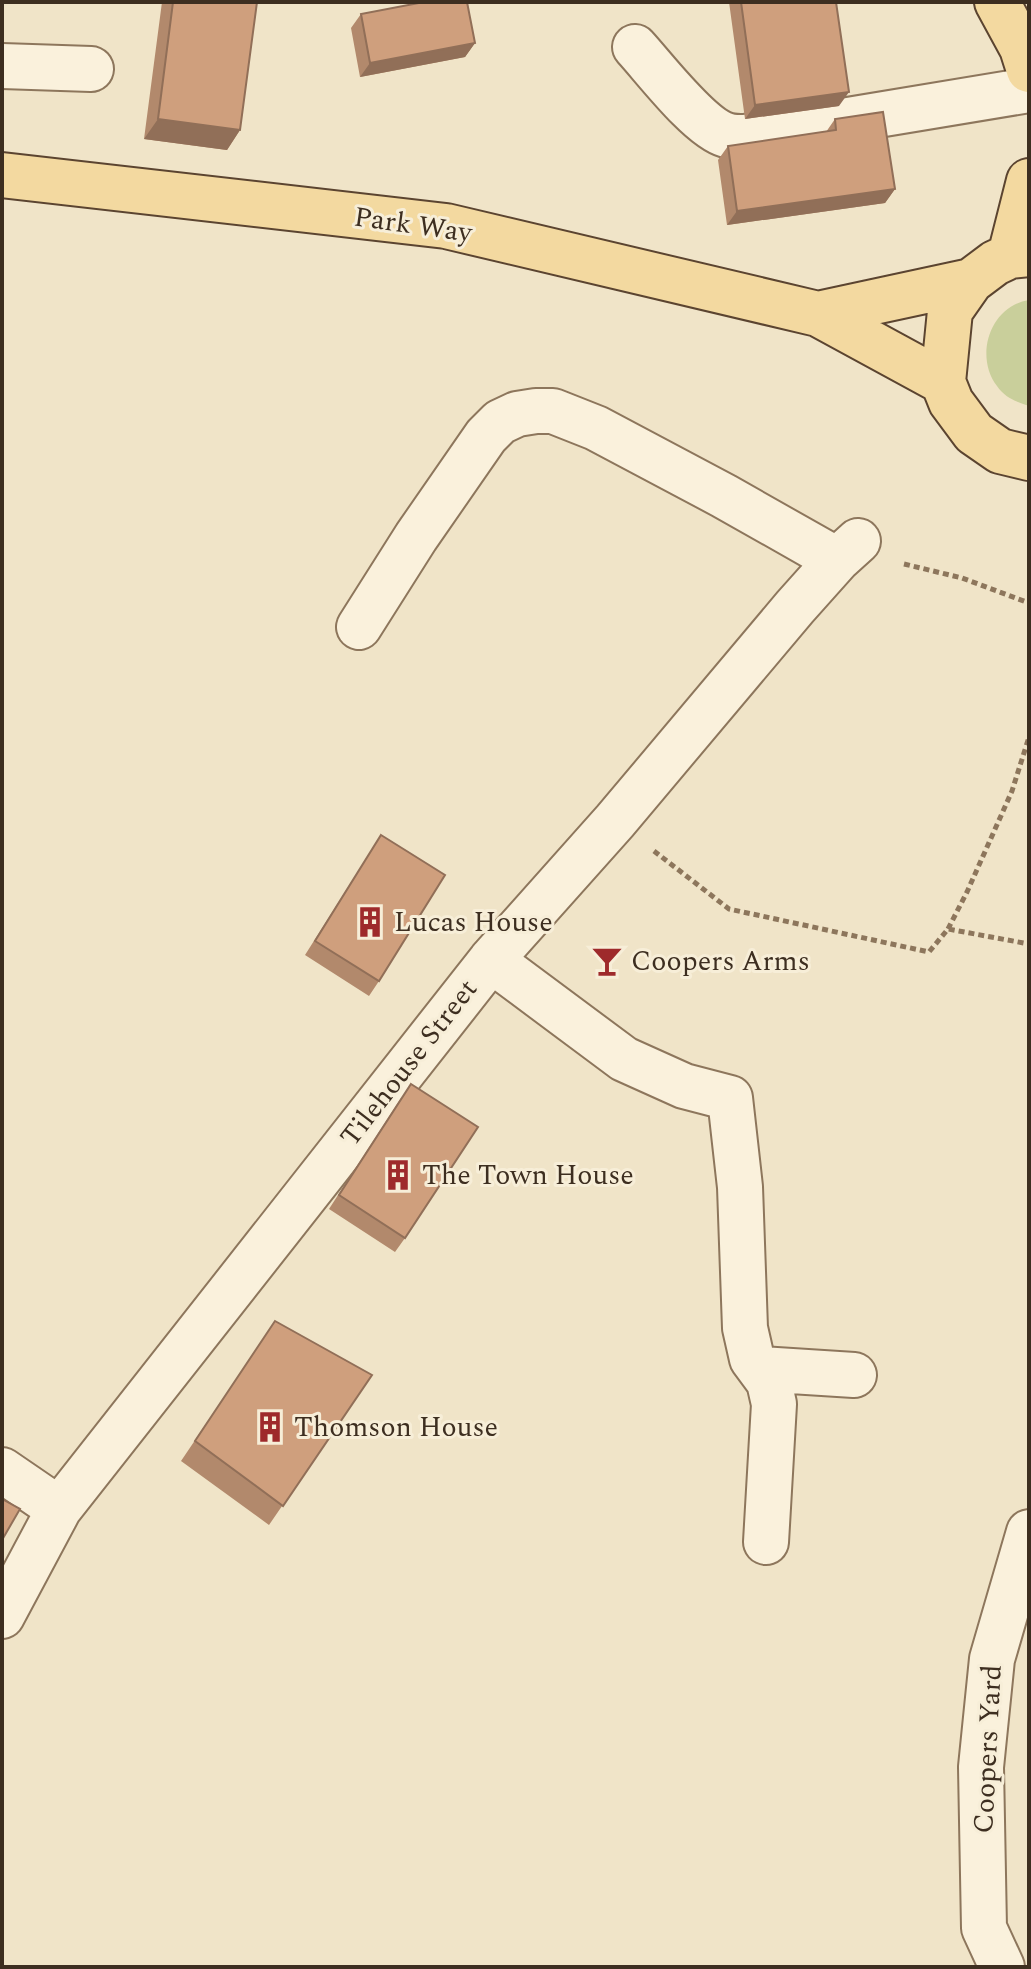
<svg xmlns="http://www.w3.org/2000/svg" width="1031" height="1969" viewBox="0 0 1031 1969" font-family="Spectral,serif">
<rect width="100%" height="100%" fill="#f0e4c8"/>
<path fill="#c9cf9b" d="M1029 300V406C1017 402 1005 398 997 386 974 356 990 306 1029 300Z"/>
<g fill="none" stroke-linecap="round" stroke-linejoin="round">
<defs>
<path id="minor" d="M635 47C656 70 699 127 726 135 732 137 739 137 745 137L1029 90
M2 66 91 69
M359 627 416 537 486 436 500 422 517 414 536 411H553L596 428 724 496 837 560
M491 960 624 1059 684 1086 730 1098 740 1187 745 1328 752 1359 769 1382 774 1404 766 1542
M760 1369 854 1375
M2 1470 59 1509
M2 1616 59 1509 491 960 615 821 795 607 837 560 858 541
M1002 1967 984 1928 981 1767 992 1659 1029 1532"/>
<path id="major" d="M997 2 1022 48 1029 70
M2 175 446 226 818 314 943 382
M1029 254 1010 256 995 263 971 281 950 311 943 382 951 402 974 433 1000 451 1029 458
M1010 256 1029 181
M818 314 971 281"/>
</defs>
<use href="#minor" stroke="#8d765c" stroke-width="48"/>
<use href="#major" stroke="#5b4430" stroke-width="48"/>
<path stroke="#8d765c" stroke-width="5" stroke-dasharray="6 4" stroke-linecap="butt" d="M904 564 962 578 1029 603
M654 851 729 909 929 952 948 929 1029 944
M948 929 967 892 1012 791 1029 737"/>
<use href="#minor" stroke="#faf1dc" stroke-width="44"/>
<use href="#major" stroke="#f3d9a0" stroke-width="44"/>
</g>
<path fill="#b2896c" d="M162 2H257L240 130 227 150 144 139Z
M729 2H836L839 106 745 119Z
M361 14 475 43 465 57 360 77 351 28Z
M835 119 895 189 885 203 727 225 718 160 728 146 826 132Z
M381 835 379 981 369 996 305 955Z
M401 1098 405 1238 395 1252 329 1209Z
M262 1341 372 1375 269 1525 181 1461Z"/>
<path fill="#916f58" d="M475 43 465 57 360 77 370 63Z
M849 92 839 106 745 119 755 105Z
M158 119 240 130 227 150 144 139Z
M895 189 885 203 727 225 737 211Z"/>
<path fill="#cf9f7d" stroke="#916f58" stroke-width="2" d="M173 2H257L240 130 158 119Z
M424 2H467L475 43 370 63 361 14Z
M741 2H836L849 92 755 105Z
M883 112 895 189 737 211 728 146 836 130 835 119Z
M381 835 445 875 379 981 315 941Z
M411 1084 478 1127 405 1238 339 1195Z
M275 1321 372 1375 283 1506 195 1441Z
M2 1499 20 1509 2 1540Z"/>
<defs>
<symbol id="building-bare" viewBox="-9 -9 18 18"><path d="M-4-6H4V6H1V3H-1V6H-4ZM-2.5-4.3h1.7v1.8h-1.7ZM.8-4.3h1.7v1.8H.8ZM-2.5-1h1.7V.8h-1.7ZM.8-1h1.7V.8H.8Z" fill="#9e2a2b" stroke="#f7eed8" stroke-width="2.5" paint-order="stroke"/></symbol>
<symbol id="bar-bare" viewBox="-9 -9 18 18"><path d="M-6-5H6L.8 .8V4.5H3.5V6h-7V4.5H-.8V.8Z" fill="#9e2a2b" stroke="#f7eed8" stroke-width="2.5" paint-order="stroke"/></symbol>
</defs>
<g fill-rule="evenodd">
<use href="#building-bare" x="348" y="900" width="44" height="44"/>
<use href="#bar-bare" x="585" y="939" width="44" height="44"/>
<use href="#building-bare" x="376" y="1153" width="44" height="44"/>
<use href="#building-bare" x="248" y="1405" width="44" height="44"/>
</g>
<g text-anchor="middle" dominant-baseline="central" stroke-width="6" stroke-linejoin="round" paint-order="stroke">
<g font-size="28" fill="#3d2e20" stroke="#f7eed8">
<text transform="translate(413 225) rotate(8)">Park Way</text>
<text transform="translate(409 1063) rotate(-52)">Tilehouse Street</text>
<text transform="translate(988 1749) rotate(-87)">Coopers Yard</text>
</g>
<g font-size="28" fill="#3d2e20" stroke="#f7eed8" text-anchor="start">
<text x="394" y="922">Lucas House</text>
<text x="631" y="961">Coopers Arms</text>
<text x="422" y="1175">The Town House</text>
<text x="294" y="1427">Thomson House</text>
</g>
</g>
<rect width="1031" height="1969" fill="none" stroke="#3d2e20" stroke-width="8"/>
</svg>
